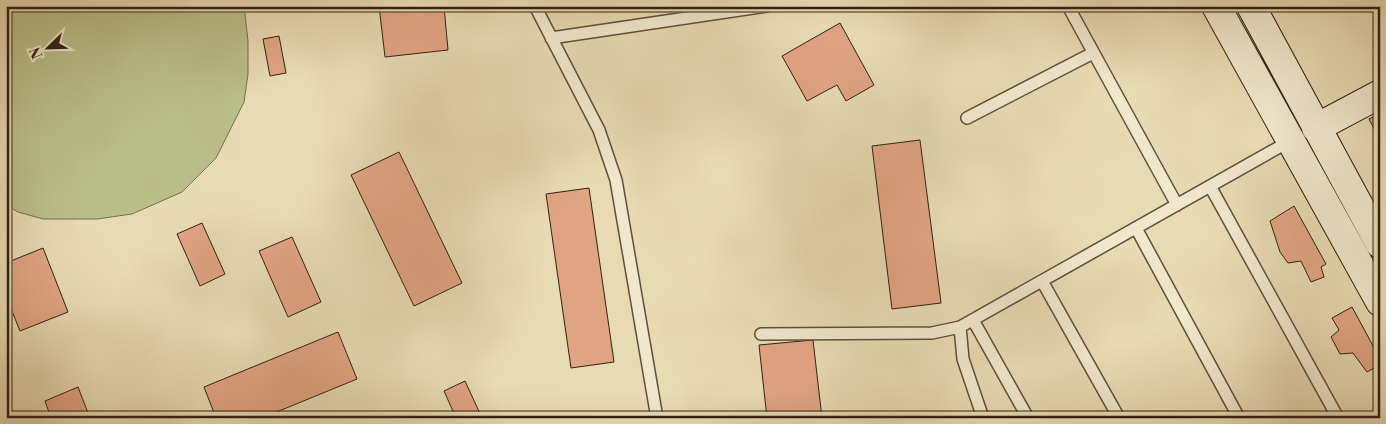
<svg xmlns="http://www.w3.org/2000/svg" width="1386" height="424" viewBox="0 0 1386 424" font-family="'Libre Bodoni',serif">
<rect width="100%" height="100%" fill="#e8dab2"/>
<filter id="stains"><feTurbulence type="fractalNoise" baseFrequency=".004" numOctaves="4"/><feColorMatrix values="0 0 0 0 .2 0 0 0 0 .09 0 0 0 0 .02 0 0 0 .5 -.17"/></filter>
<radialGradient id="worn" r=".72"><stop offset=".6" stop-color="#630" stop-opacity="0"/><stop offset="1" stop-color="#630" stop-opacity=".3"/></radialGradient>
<path fill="#babe89" stroke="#766f4e" d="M6 6H244L248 41V74L244 102 216 158 182 192 132 214 97 219H43L18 212 6 205Z"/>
<path fill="#e1a483" stroke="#312014" d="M379 6H444L448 50 385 57Z
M840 23 874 85 846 101 837 85 807 101 782 56Z
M279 36 286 73 270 76 263 39Z
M1380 114V140L1369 119Z
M920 140 941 303 892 309 872 146Z
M399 152 462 283 414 306 351 175Z
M589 188 614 362 571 368 546 194Z
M1294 206 1326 264 1321 267 1324 277 1311 282 1301 261 1288 263 1280 252 1270 221Z
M202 223 225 274 200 286 177 234Z
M292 237 321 302 288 317 259 251Z
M43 248 68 312 20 331 6 296V263Z
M1352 307 1378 355 1374 359 1376 367 1367 372 1353 353 1340 354 1331 337 1339 330 1332 318Z
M338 332 357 379 262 418H216L204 387Z
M813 340 822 418H767L759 345Z
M465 381 482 418H456L444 391Z
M78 387 90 418H51L45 401Z"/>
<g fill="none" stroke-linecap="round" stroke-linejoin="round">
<defs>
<path id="lane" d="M535 6 599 130 616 180 657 418
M1068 6 1177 205
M551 38 767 6
M967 118 1093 53
M1210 186 1338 418
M1136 228 1239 418
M1042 281 1119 418
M973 320 1028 418
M960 327 963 359 983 418
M761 334 932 333 960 327 1290 141"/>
<path id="secondary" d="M1216 6 1380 302
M1251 6 1380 244
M1316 128 1380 94"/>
</defs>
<use href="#lane" stroke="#5f4e3c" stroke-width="14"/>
<use href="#secondary" stroke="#312014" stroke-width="30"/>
<use href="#lane" stroke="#f0e7cd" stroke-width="11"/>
<use href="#secondary" stroke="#f0e7cd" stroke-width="28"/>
</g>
<rect width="1386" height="424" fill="none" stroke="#e8dab2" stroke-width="25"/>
<rect x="8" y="8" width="1371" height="409" fill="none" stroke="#312014" stroke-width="2.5"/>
<rect x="12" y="12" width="1361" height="399" fill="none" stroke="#312014"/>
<g transform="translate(48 48) rotate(247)" stroke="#f0e7cd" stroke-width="4" paint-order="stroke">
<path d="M0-4L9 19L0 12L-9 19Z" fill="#312014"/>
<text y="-8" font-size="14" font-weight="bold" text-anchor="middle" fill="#312014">N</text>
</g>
<rect width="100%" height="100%" filter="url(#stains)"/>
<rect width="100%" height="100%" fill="url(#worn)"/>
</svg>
